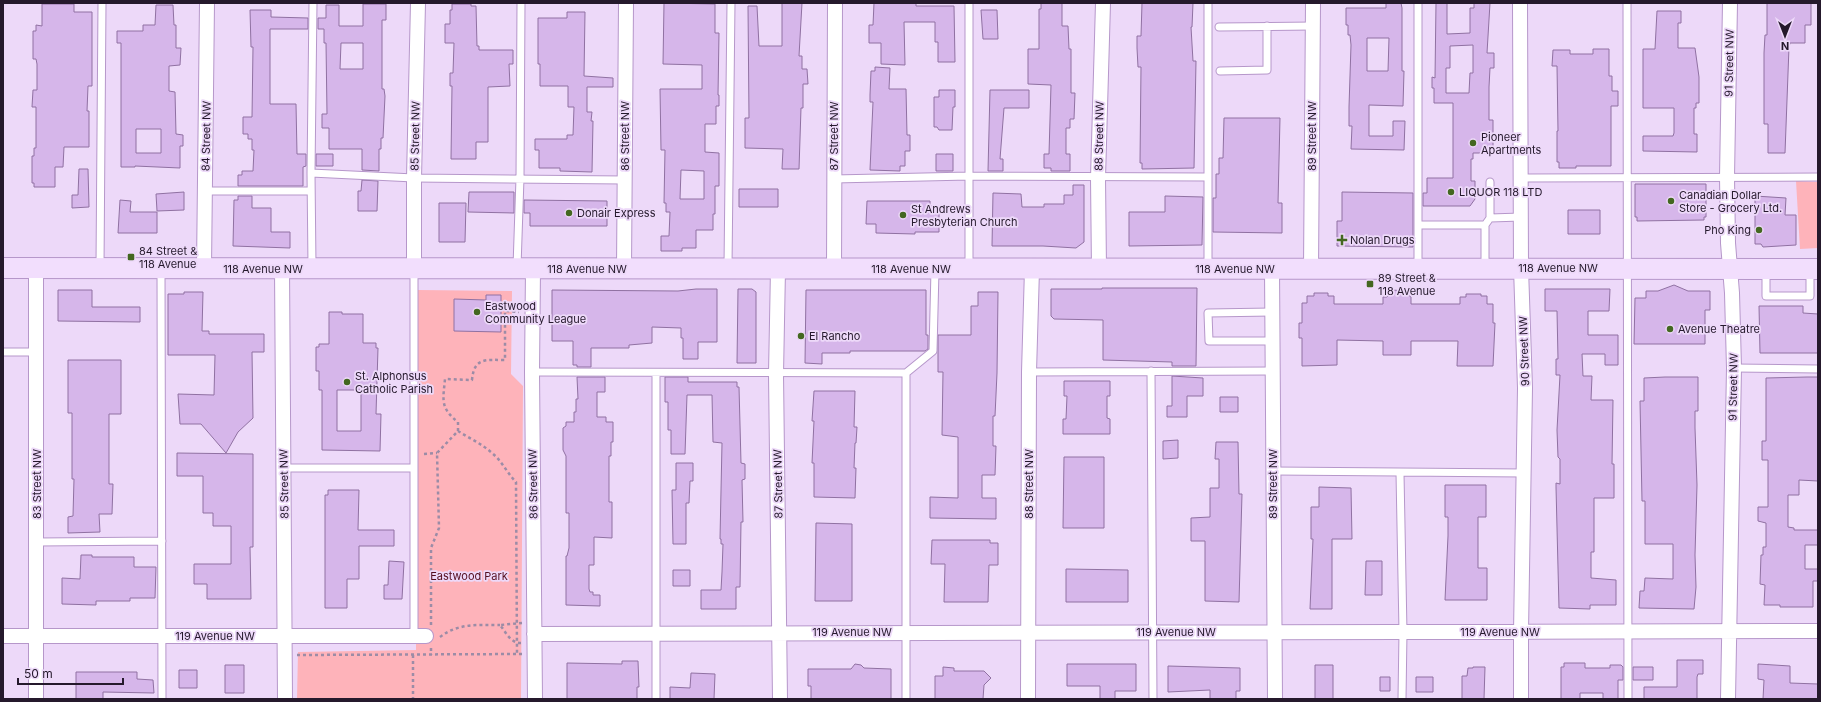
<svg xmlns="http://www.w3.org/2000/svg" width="1821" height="702" viewBox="0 0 1821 702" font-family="Inter,sans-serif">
<rect width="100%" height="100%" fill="#edd9f9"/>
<path fill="#feb3ba" d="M1796 181 1818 182V248L1800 249Z
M418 290 512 291 511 374 523 386 521 699H297L298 652 416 650Z"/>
<path fill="#d6b6ea" stroke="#9071a2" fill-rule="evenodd" d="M664 3 715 4V33H719L718 95H719V106H716V124H705V152L719 153V186H715V214H713V230H696V248H682V251H661V236H669L670 212H666V203H664L665 150H661L660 89H702V65L663 64ZM681 170 704 171V199H680Z
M782 3H802L799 56H802V69H807L808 84H803V108H801L799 169H782L783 149 745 148V118H749L748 6H757L759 46H782Z
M874 3H916V6H954L955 62H938V42H935V22H904L905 65 881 64V43H869V25H873Z
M1041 3H1062V26H1068L1069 49H1071V93H1075L1074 119H1070V128H1066V154H1070V171H1051V168H1044V154H1049L1051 85 1028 84V49H1039V9H1041Z
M1142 3H1193L1192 27H1191L1193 61H1196L1194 168 1142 169V163H1140L1141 67H1138L1137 48V36H1141Z
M1386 3H1401L1402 8V71H1404L1403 106 1369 105V136H1393V121H1405L1404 150 1351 149 1352 126H1349V107L1351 45 1350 35H1348V25H1346V8H1386ZM1367 38H1389L1388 71H1367Z
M1436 3H1447V34L1470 33V8H1474V3H1490L1487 53H1494V68H1490L1489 87V120H1493V153H1473V159H1471V181H1475V199L1470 206H1423V193H1427V178H1453V103H1434V88H1432V77L1435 78ZM1473 45V73H1470L1469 93H1446V68H1450V46Z
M1767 3H1811V25H1805V43H1790L1789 47 1785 153H1768V124H1764V53L1765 35H1767Z
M42 4H74V12H92V86H88L87 111H89V147H64L63 167H55V187H34V183H32V156H34V148H36V107H32L33 90H37V64L36 59H33V31H36V25L42 26Z
M363 4H386V20H382V89H384L385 96 383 138H381V149H379V171L362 170V149H329V128H322V114H327L326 43H324V29H318V18H326V5H339V26H363ZM341 43H363V69H340Z
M452 4H471V6H476L477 46H479V50H513V64H509L510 86 488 87V142H476V159H451L452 86H450V73H453L454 43H445V24H450V10H452Z
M156 5H173L174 25H176V48H181L180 65 169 66V91L175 92 176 134 183 135V146H180V168L135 166V167H121V43H117V31H143V25H155ZM136 129H161V153H136Z
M250 10H271V17L308 18V29H270V104H296L297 154H306V166L303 167V186H238V175H242V171H253L254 150H252V139H248V134H243V117H252L253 47H251Z
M981 10H997L998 39H983Z
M1657 11H1681V23H1678V48H1695L1699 77V103H1696V108H1694V134H1697V152L1643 151V136H1673L1674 133V108H1643V49H1655Z
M567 12H585L584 76 613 78V87H587V112H592L591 121H593L592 172 560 171V168H539V150H535V139H567V135H573L574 107H568V86H540V64H538V18H567Z
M1593 49H1609V76H1612V91H1618V106H1611V166H1576V168H1559V162H1557V131H1558L1557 66H1552L1553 50H1570V54H1593Z
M875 67 890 68 889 89H906L907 135H910V151H905V166H900V171L870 170 873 102H870V95L871 71H875Z
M939 90H955V107H953L952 130H939L937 127H934V97H939Z
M990 90H1029V108H1004L1000 159H1003V171H988Z
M1224 118H1280L1278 203H1282V233L1213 232V198H1216V174H1219V158H1223Z
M316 154H333V166H316Z
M936 154H953V171H936Z
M79 169H88L89 207 72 208V195H78Z
M362 180 378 181 377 211H358V191H361Z
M1635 184H1706V217H1704V220L1637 221V217H1635Z
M1073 185H1084V242L1076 248 1043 246H992L993 193 1021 194 1022 207H1044V204H1064V195H1073Z
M739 189H778V207H739Z
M184 192V210L157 211 156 194Z
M469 192H514V213L468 212Z
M1342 192 1413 193V247L1337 246V221H1342Z
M238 196H252V208H271V232H290V248L233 246 234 200H238Z
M1165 196 1203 197 1202 245 1129 246V212H1165Z
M1755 196 1786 198 1785 215H1796V245L1763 247 1761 244H1755Z
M120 200 131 201 130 212H157V233H118Z
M524 200 607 201V226H530V213H524Z
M867 201H930V206H939V232H915V234L876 233V224H866Z
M439 203H466L465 242H439Z
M1568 210H1600V234H1568Z
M1674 285 1688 291H1710V310H1705V344H1634L1635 298H1646V291H1658Z
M1102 288H1197L1196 366H1172V362L1103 360V320L1054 319 1051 316V289H1102Z
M696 289H717V342H698V359H683V338H681V328L652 327V343L629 345V348H591V367H577V365H573V341H552V290L678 291Z
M738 289H752L756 292V363H737Z
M1545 289H1610L1609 311H1588V335H1618V365H1605V354H1582L1583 376H1592L1591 400H1613L1612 464H1614V498H1594V552H1591V578L1616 580V605H1590V609L1559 608 1556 487V483L1560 484V459L1558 457 1557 430 1560 375H1556V359H1558L1557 311H1545Z
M58 290H92V307H140V322L58 321Z
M806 290H926V335H928V349L925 351H850V353H822V364L805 363Z
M1393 290 1403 291 1411 297V304H1460V297H1466V294H1481V296H1487V304H1493V323H1495L1493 366H1457L1458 341H1411V355H1383V341L1337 340V365L1302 366V338H1299V323H1302V303H1307V296H1314V293H1328V296H1334V304H1383V297H1387Z
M184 292H203L202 331H209V334H264V352H252L253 418 238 432 226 453 201 424H180L178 394 214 395 215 355H168V294H184Z
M978 292H998L997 373 995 416H993V446H996L995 475H982V498H996V519L930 518V497L958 498V437L942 435 943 372H938V335H971V306H978Z
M486 295H501V332L454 331V299L486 300Z
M1759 306H1803V313L1818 314V353H1760Z
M329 312H342V314H363V343H376V348H378L376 414H381L380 451 322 450V390H319V371H316V347H319V344H329ZM337 390H361V431H337Z
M68 360H121V414H109V484H113L112 514H99L100 532 68 533V517L73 516 74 479H72V413H68Z
M1172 376 1203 378V396H1187V417H1167V406H1172Z
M577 377H605V392H597V417H606V422H613V442H611V456H609V502H612V538L594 537V565H589V589L590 592H593V595H600V606L566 605V556H567L569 548V513H566V456L563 450V428L566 426V422H574V412H576V399H578Z
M665 377H688V382H737V387H739L741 463 745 464V479L742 480 743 522H741L740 587H736V609H701V590H721L722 572 723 544H721V539H720L722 443 713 442 712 395H687L685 454H671V430H668V402H665Z
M1665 377H1698V411H1695V428L1697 485 1695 555 1696 587 1694 609 1639 608 1640 591H1644L1645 578 1673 579V544H1645V501H1642L1640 401H1644V378Z
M1807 377H1818V481L1799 480V495H1788V527L1794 528V530H1818V545H1805V569H1818V581H1813V607H1780V605H1764L1765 585 1760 584 1761 555H1763V547H1766V523L1758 521V507H1768V460H1762V441H1766V378Z
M1064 381H1110V396H1107V418L1110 419V434H1063V419H1066L1067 396H1064Z
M814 391H855L854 427H857L856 443H855L854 468H856L855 498 814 497V463H812L814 421H812Z
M1220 397H1238V412H1220Z
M1178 440V458L1163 459V441Z
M1216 442H1238L1239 494H1242L1239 602 1205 601V541H1191V518L1210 517V488H1219V459H1215Z
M177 453 253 454V547H250L251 599H207V584H194V564H231V526H213V513H203V476H177Z
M1064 457H1104V528H1063Z
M676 463H693V481H690L689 503H686V544H673L672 490H676Z
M1445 485H1486V517H1478V568H1487V600H1445L1448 536V517H1445Z
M1319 487 1351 488 1352 539H1332V609H1310L1313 539H1311V507H1319Z
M328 490H359L358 530H394V546H359V579H347V608H325V495H328Z
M816 523 852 524V601H815Z
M932 540H990V543H998V565H989L988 602H944L945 564H931Z
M81 555H92V557H134V567H156L155 598H130V601H96V605L62 604V578L80 579Z
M389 561 404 562 402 599H384V585H388Z
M1366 561H1382V595H1365Z
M1066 569 1128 570V602H1066Z
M673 570H690V586H673Z
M1677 660H1703V674H1698L1697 677V699H1644V687H1677Z
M622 661H638L639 687H637V699H567V663L622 664Z
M1564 663H1585V668H1610V665H1621L1623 667V680H1618V699H1603V693H1580V699H1561V667H1564Z
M855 664 861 665 864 668 891 669V699H811V686H808V669H851Z
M1067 664H1136V691H1115V699H1100V686H1067Z
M1758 664 1790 666V683L1818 684V699H1763L1764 680 1758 679Z
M225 665H244V693H225Z
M1315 665H1333V699H1315Z
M1168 666 1240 668V691H1236V699H1210V690L1168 692Z
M943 667 954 668V671H984L991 678 984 685 983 699H935V676H943Z
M1473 667H1485L1484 699H1462V676H1467L1468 668H1473Z
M1633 667H1653V680H1633Z
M179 670H197V688H179Z
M76 672H137V679L153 680 154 693 103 692V699H76Z
M691 673 715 674 714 699H670V687L690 688Z
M1380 677H1390V691H1380Z
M1416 677H1433V692H1416Z"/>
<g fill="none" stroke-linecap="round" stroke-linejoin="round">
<defs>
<path id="service" d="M1418 3V267
M1627 3 1628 699
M1219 27 1313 26
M1220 71 1267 70V26
M311 173 414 178 625 180
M1521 178 1818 177
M834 179 969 176 1207 177
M1490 182V218
M205 191H311
M1418 225H1485V268
M1485 225 1490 218 1521 217
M100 266 102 3
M312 266 311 173 313 3
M728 266 731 3
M969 266V3
M517 267 520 178 521 3
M1208 267V3
M161 269 162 699
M1766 271V296H1810V271
M1272 312 1208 313 1209 341H1273
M3 352H37
M1734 368 1818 369
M1151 371 1153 699
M532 372 906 373V699
M1029 372 1273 371
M656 373V699
M906 373 933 351 935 270
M284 468H414
M1274 471 1524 473
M1400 473 1403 632 1402 699
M37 542 162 541
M414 636V269"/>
<path id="minor" d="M1520 3 1521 268 1525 388 1521 632V699
M204 268 207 3
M282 268 285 699
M36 269V699
M414 269V178L418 3
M533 269 532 372 535 699
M624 269 626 3
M778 269 776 374 780 699
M834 269 835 3
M1099 269 1098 178 1103 3
M1272 269 1275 699
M1311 269 1313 3
M534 634 1818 631
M3 636H426
M1028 699 1029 372 1032 269
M1728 699 1734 368 1732 293 1728 243 1727 177 1730 3"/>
<path id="secondary" d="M3 268 1818 269"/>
</defs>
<use href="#service" stroke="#b697ca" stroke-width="9"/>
<use href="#minor" stroke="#b697ca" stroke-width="16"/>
<use href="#secondary" stroke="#b697ca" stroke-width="22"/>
<path stroke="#9c8ca6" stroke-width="2.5" stroke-dasharray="3 3" stroke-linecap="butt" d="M458 431V422C440 408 443 400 445 379L472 380C474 357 486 360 505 360V311L519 312
M424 454 437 453
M431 625V548L439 528 437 453 458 431C469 438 482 444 492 453 502 461 507 473 516 482L517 654
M440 637C458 623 478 625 500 625
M521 643C510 643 506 632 500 625L522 623
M431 648V655
M297 655 522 654
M413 655V699"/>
<use href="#service" stroke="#fff" stroke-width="7"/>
<use href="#minor" stroke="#fff" stroke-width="14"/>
<use href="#secondary" stroke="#f2defd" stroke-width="20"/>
</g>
<g fill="#436720" stroke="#edd9f9" stroke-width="1.5">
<circle cx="1473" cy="143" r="4"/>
<circle cx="1451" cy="192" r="4"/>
<circle cx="1671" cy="201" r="4"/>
<circle cx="569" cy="213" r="4"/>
<circle cx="903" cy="215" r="4"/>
<circle cx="1759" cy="230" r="4"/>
<path d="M1340 234h4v4h4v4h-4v4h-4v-4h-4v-4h4z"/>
<rect x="127" y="253" width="8" height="8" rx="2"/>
<rect x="1366" y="280" width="8" height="8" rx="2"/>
<circle cx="477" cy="312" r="4"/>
<circle cx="1670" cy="329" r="4"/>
<circle cx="801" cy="336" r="4"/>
<circle cx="347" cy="382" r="4"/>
</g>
<g text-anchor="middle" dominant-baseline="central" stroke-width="3.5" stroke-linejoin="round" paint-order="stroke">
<g font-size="11" fill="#25192c" stroke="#edd9f9">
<text transform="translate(1729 63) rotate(-89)">91 Street NW</text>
<text transform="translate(206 136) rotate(-89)">84 Street NW</text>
<text transform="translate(415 136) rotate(-89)">85 Street NW</text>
<text transform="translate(625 136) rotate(-90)">86 Street NW</text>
<text transform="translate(834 136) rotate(-90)">87 Street NW</text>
<text transform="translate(1099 136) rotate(-89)">88 Street NW</text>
<text transform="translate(1312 136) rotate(-90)">89 Street NW</text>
<text x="1558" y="268">118 Avenue NW</text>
<text x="263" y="269">118 Avenue NW</text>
<text x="587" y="269">118 Avenue NW</text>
<text x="911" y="269">118 Avenue NW</text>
<text x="1235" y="269">118 Avenue NW</text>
<text transform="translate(1524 351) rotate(-92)">90 Street NW</text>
<text transform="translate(1733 387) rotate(-89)">91 Street NW</text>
<text transform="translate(37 484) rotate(-90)">83 Street NW</text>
<text transform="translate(284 484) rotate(-91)">85 Street NW</text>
<text transform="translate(533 484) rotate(-91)">86 Street NW</text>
<text transform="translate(778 484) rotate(-91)">87 Street NW</text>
<text transform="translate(1029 484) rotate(-90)">88 Street NW</text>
<text transform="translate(1273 484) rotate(-90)">89 Street NW</text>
<text x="852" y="632">119 Avenue NW</text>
<text x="1176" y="632">119 Avenue NW</text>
<text x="1500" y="632">119 Avenue NW</text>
<text x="215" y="636">119 Avenue NW</text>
</g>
<g font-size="11" fill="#25192c" stroke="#edd9f9" text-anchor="start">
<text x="1481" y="137">Pioneer<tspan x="1481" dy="13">Apartments</tspan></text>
<text x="1459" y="192">LIQUOR 118 LTD</text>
<text x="1679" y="195">Canadian Dollar<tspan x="1679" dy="13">Store - Grocery Ltd.</tspan></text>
<text x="911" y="209">St Andrews<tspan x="911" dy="13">Presbyterian Church</tspan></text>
<text x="577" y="213">Donair Express</text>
<text x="1751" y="230" text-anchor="end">Pho King</text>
<text x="1350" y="240">Nolan Drugs</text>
<text x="139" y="251">84 Street &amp;<tspan x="139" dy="13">118 Avenue</tspan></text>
<text x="1378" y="278">89 Street &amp;<tspan x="1378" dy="13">118 Avenue</tspan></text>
<text x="485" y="306">Eastwood<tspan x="485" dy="13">Community League</tspan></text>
<text x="1678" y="329">Avenue Theatre</text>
<text x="809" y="336">El Rancho</text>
<text x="355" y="376">St. Alphonsus<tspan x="355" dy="13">Catholic Parish</tspan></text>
</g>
<g font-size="11" fill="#540e1f" stroke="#edd9f9">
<text x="469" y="576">Eastwood Park</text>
</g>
</g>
<rect width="1821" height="702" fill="none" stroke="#25192c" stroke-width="8"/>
<g transform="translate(1785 36) rotate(180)" stroke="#edd9f9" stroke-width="3" paint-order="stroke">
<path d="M0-3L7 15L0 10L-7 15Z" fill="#25192c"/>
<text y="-6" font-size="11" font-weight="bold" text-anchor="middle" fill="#25192c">N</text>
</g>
<path d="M18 678v6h105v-6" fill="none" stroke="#25192c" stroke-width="2"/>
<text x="24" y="678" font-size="12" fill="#25192c" stroke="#edd9f9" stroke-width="3" paint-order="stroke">50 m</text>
</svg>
